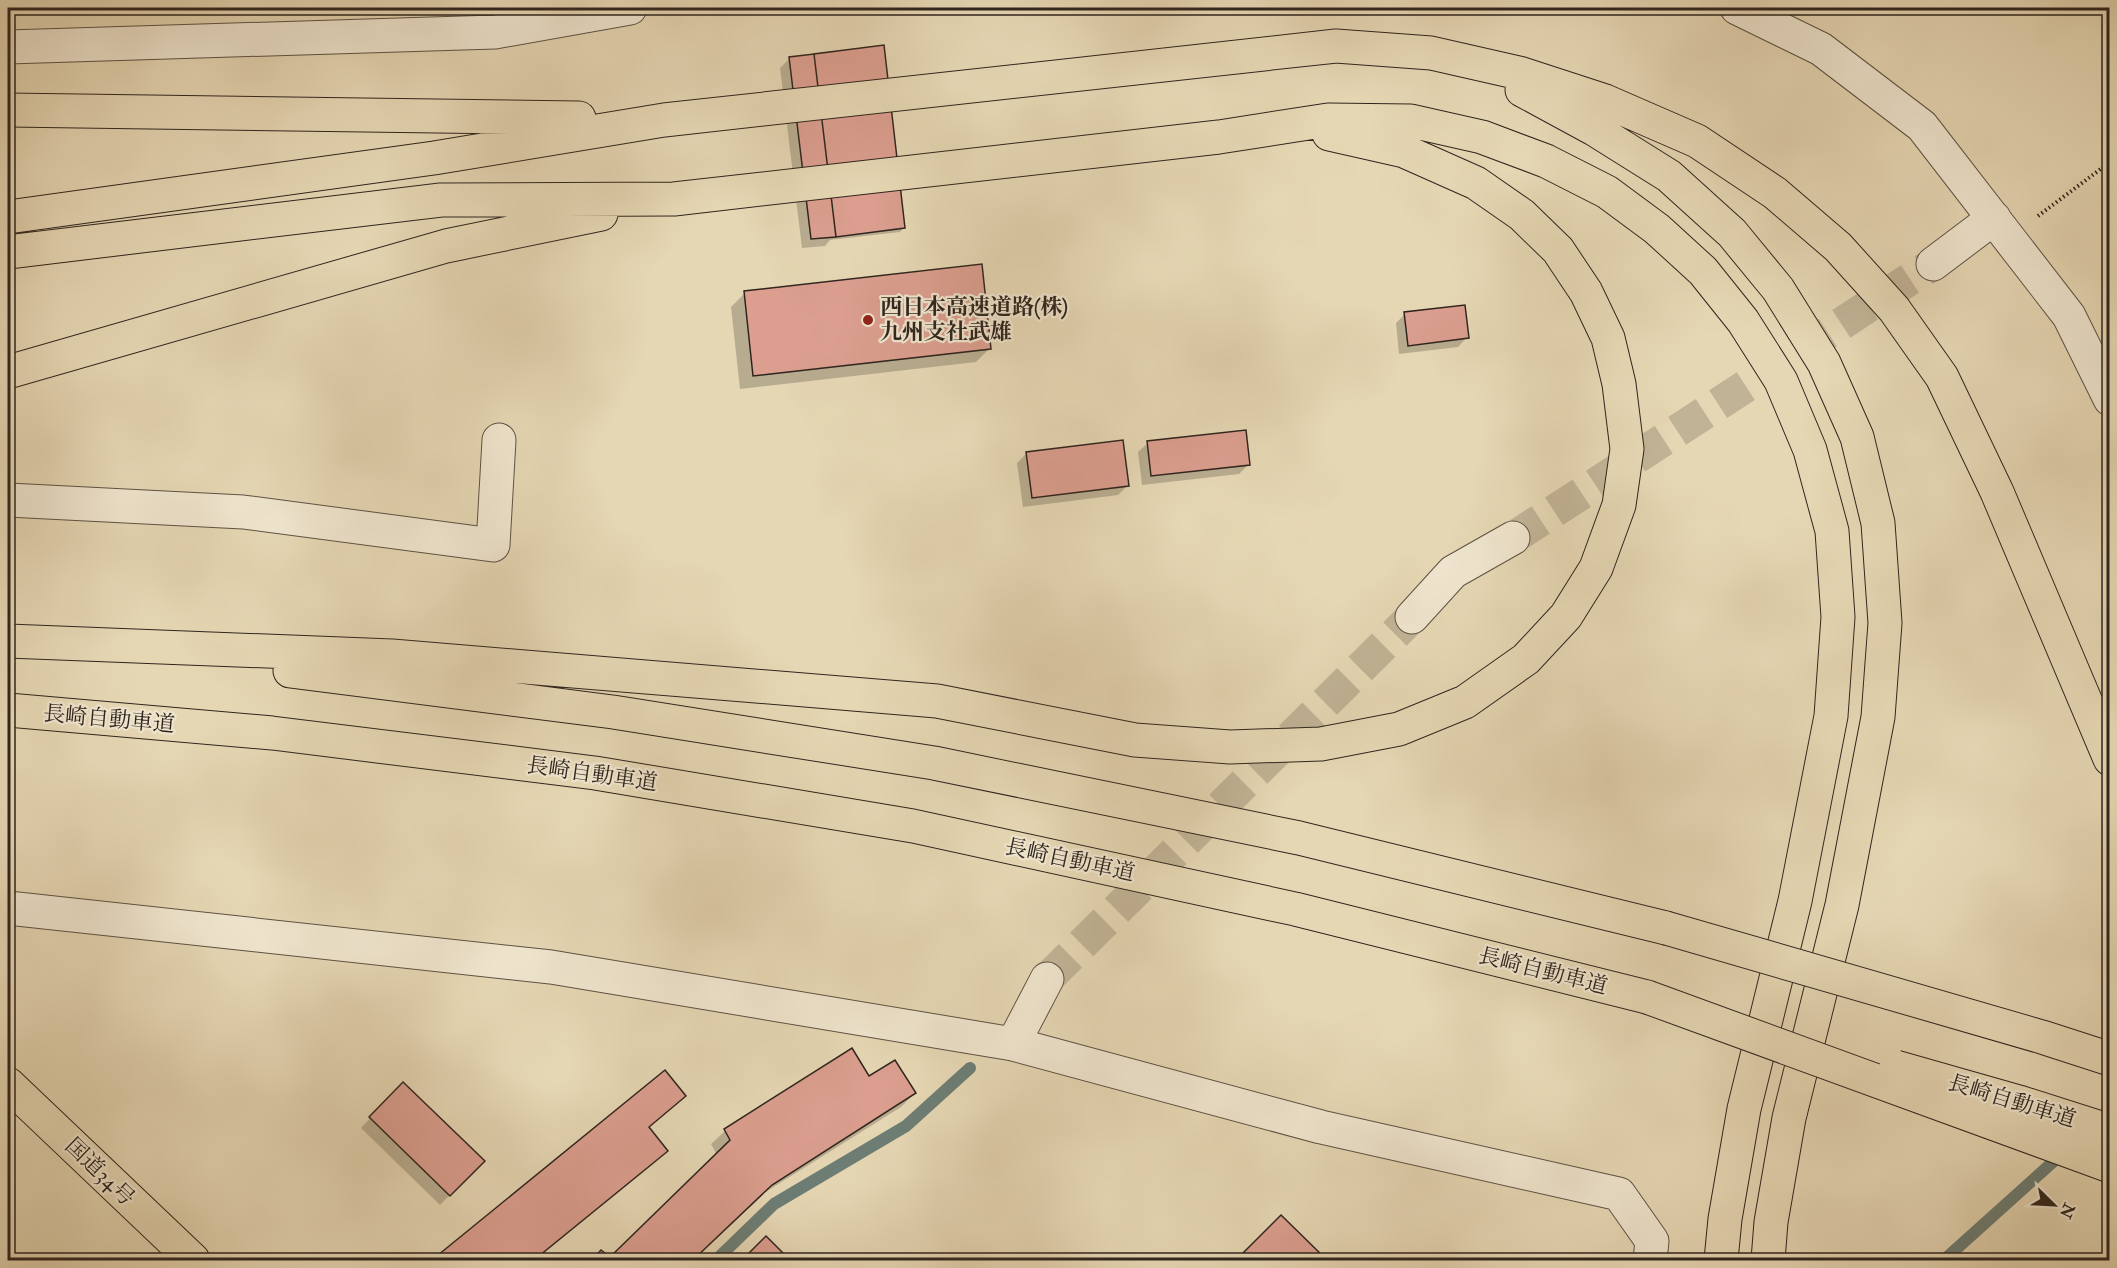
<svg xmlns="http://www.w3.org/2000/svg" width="2117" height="1268" viewBox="0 0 2117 1268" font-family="'IM FELL Double Pica','Noto Serif JP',serif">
<rect width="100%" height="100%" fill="#e6d7b4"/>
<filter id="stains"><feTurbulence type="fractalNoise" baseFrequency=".00333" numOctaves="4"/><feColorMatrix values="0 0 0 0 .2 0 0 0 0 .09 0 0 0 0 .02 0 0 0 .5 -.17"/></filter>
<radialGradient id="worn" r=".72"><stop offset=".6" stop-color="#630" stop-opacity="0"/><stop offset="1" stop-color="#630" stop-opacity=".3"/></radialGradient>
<path fill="#0003" d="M790 58 904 227 900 232 830 240 825 246 802 248 780 68Z
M745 293 990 348 976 362 740 389 731 307Z
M1405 314 1467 337 1458 347 1399 354 1396 323Z
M1148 443 1249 464 1239 474 1142 485 1138 452Z
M1027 453 1127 486 1118 495 1023 507 1017 463Z
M852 1050 869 1078 915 1093 901 1107 756 1198 691 1260H592L601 1252 610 1259 717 1155 711 1144 725 1131Z
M665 1072 684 1096 648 1129 666 1151 652 1165 535 1260H434Z
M403 1084 483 1161 440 1205 361 1128Z
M1281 1217 1325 1260H1238Z
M766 1238 788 1260H743Z"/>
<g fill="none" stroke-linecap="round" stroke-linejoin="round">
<path stroke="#6d7e75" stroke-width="12" d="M8 8H23
M716 1260 774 1204 906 1126 970 1068
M1944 1260 2064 1152"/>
</g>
<path fill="#db9e8f" stroke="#2f251e" stroke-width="1.5" d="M884 45 905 228 836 237 814 54Z
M814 54 836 237 811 239 789 57Z
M982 264 991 349 753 376 744 291Z
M1465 305 1469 338 1408 346 1404 312Z
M1246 430 1250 465 1151 476 1147 441Z
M1123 440 1129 486 1032 498 1026 452Z
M852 1048 869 1076 895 1060 916 1093 772 1185 693 1260H592L601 1250 610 1257 730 1140 724 1129Z
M665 1070 686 1096 649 1127 668 1151 534 1260H432Z
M403 1082 485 1161 450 1196 369 1117Z
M1281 1215 1327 1260H1236Z
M766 1236 790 1260H742Z"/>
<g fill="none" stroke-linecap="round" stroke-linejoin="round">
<path stroke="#c1b396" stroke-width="33" stroke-dasharray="33 16" stroke-linecap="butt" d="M1513 538 1933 264
M1047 979 1412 617"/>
<defs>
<path id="minor" d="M1737 8 1821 49 1922 126 2069 316 2110 399
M8 47 495 32 630 8
M1933 264 1994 218
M8 500 243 512 493 545 499 440
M1412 617 1453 572 1513 538
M8 908 551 967 1013 1044 1321 1127 1619 1194 1652 1241 1650 1260
M1013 1044 1047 979"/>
<path id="highway" d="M1522 90 1594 129 1669 176 1732 233 1778 289 1824 363 1857 437 1878 523 1885 623 1878 717 1842 905 1789 1118 1771 1222 1768 1260
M8 110 579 118
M8 217 434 158 664 120 1336 46 1431 53 1519 73 1605 101 1697 141 1775 193 1838 247 1894 309 1942 377 1997 492 2110 759
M8 252 441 200 674 199 1219 137 1328 120 1411 121 1482 137 1546 161 1607 192 1657 229 1703 271 1743 321 1781 381 1810 450 1832 531 1838 617 1831 716 1795 901 1744 1109 1725 1219 1721 1260
M8 372 446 246 601 214
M8 641 392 656 937 701 1135 740 1230 747 1321 744 1399 729 1465 702 1526 659 1566 616 1596 568 1619 505 1627 449 1619 384 1608 338 1586 292 1558 250 1522 215 1476 183 1404 151 1329 134
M290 671 613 712 934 763 1299 838 1666 928
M8 710 272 733 595 773 913 826 1295 909 1647 997
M8 1084 193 1260"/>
</defs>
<use href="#minor" stroke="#5d5244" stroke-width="35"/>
<use href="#highway" stroke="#2f251e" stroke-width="35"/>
<path stroke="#2f251e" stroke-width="4" stroke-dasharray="1.5 3" stroke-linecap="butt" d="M2038 216 2110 162"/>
<use href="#minor" stroke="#efe5ce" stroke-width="33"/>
<use href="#highway" stroke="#e6d7b4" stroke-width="33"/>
<defs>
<path id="highway-bridge" d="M1666 928 2042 1037 2110 1059
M1647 997 2110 1166
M1896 1067 2019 1102 2110 1131"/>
</defs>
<use href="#highway-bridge" stroke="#2f251e" stroke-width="35" stroke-linecap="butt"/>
<use href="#highway-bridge" stroke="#e6d7b4" stroke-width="33"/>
</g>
<circle fill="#8f2418" stroke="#efe5ce" stroke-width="2" cx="868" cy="320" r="6"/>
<g text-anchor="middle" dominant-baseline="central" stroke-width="4.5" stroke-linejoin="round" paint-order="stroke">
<g font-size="22" font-weight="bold" fill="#2f251e" stroke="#efe5ce" text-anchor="start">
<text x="880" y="307">西日本高速道路(株)<tspan x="880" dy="25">九州支社武雄</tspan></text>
</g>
<g font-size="22" fill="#2f251e" stroke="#efe5ce">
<text transform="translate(109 719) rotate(5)">長崎自動車道</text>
<text transform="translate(592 774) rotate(8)">長崎自動車道</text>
<text transform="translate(1070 860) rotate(12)">長崎自動車道</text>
<text transform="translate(1543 971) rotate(14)">長崎自動車道</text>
<text transform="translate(2012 1101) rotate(17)">長崎自動車道</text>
<text transform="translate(100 1172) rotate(44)">国道34号</text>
</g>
</g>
<rect width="2117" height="1268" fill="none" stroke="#e6d7b4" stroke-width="30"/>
<rect x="9" y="9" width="2099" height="1250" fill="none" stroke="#2f251e" stroke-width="3"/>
<rect x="15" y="15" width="2087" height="1238" fill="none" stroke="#2f251e" stroke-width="1.5"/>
<g transform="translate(2054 1205) rotate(114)" stroke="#efe5ce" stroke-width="4.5" paint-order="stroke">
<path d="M0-4.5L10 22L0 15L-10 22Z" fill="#2f251e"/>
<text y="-9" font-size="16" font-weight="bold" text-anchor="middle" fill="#2f251e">N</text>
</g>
<rect width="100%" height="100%" filter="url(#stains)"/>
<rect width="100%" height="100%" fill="url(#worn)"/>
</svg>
